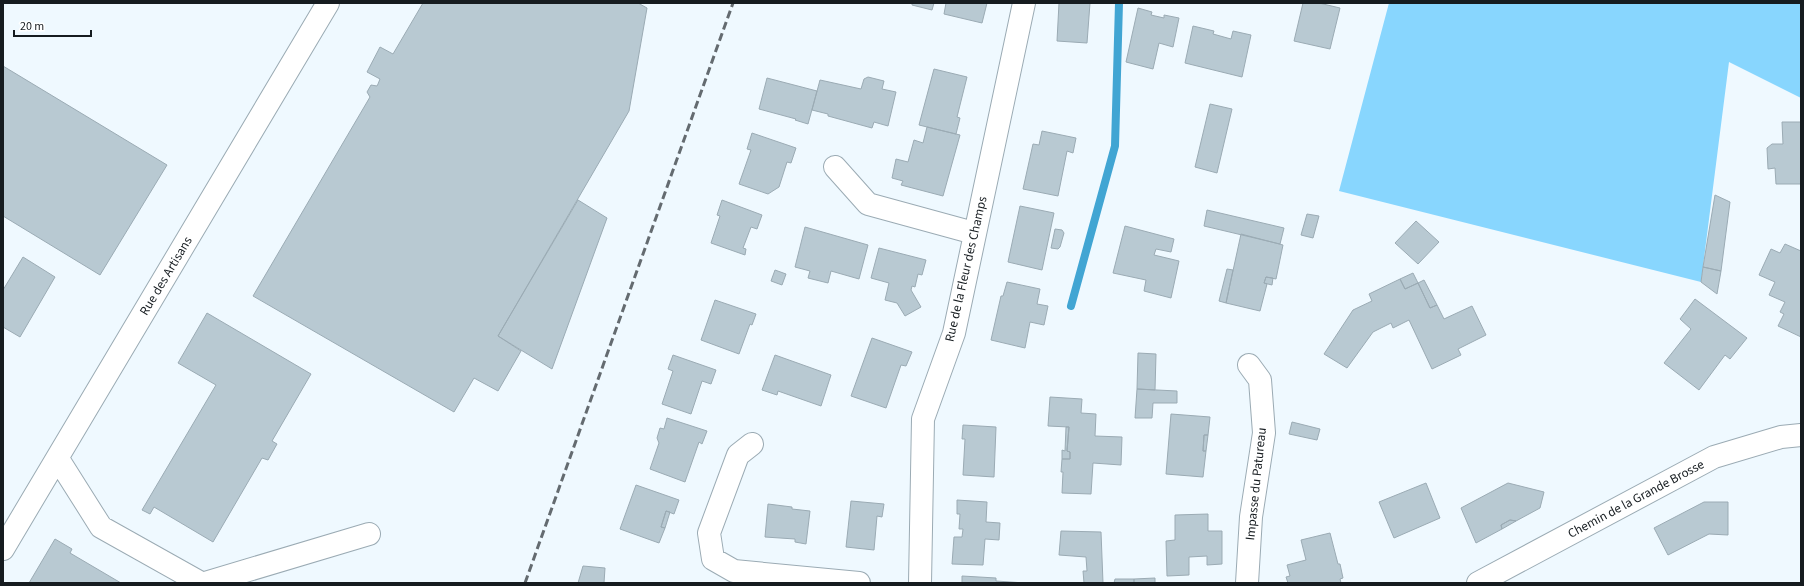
<svg xmlns="http://www.w3.org/2000/svg" width="1804" height="586" viewBox="0 0 1804 586" font-family="'Source Sans 3',sans-serif">
<rect width="100%" height="100%" fill="#eff9ff"/>
<path fill="#88d6fe" d="M1389 3H1801V98L1729 62 1701 282 1339 191Z"/>
<g fill="none" stroke-linecap="round" stroke-linejoin="round">
<path stroke="#41a5d3" stroke-width="8" d="M1071 306 1115 146 1119 3"/>
</g>
<path fill="#b8c9d2" stroke="#9babb4" d="M423 3H638L647 8 629 111 498 336 521 351 498 391 474 378 454 412 253 296 370 97 367 92 371 85 377 86 378 84 380 79 367 72 380 47 393 54Z
M912 3H934L932 10 912 5Z
M946 3H987L982 23 944 14Z
M1059 3H1090L1087 43 1057 41Z
M1303 3H1319L1340 8 1330 49 1294 41Z
M1138 8 1152 12 1151 15 1164 18V15L1179 18 1173 47 1159 43 1153 69 1126 62Z
M1193 26 1214 31 1213 34 1231 39 1233 31 1251 35 1242 77 1185 63Z
M3 66 167 165 100 275 3 216Z
M934 69 967 77 957 117 960 118 956 134 919 125Z
M868 77 884 81 882 89 896 92 888 126 874 122 872 128 828 116V114L812 110 820 80 861 89 864 79Z
M767 78 817 91 808 124 795 120 796 119 759 109Z
M1210 104 1232 109 1217 173 1195 167Z
M1782 122H1801V184H1776L1775 168 1768 169 1767 148 1772 144H1783Z
M927 127 960 135 943 196 901 185 903 181 892 178 896 159 908 162 914 140 923 143Z
M1042 131 1076 138 1073 153 1067 151 1058 196 1023 189 1033 144 1039 145Z
M752 133 796 148 791 163 787 162 779 187 768 194 739 184 751 150 747 149Z
M1715 195 1730 202 1721 271 1703 267Z
M578 200 607 218 552 369 498 336Z
M722 200 762 215 757 229 751 227 743 248 746 249 745 255 711 243 720 216 717 215Z
M1020 206 1054 213 1042 270 1008 262Z
M1207 210 1284 228 1280 244 1204 226Z
M1307 214 1319 216 1313 238 1301 235Z
M1416 221 1439 242 1418 264 1395 243Z
M1125 226 1174 239 1171 252 1156 249 1154 255 1179 261 1171 298 1144 291 1146 280 1113 273Z
M805 227 868 245 859 279 831 271 828 283 808 278 810 271 795 267Z
M1055 229 1062 230 1064 233 1060 247 1058 249 1051 248Z
M1241 234 1283 245 1276 279 1266 277 1264 283 1267 284 1260 311 1226 303Z
M1785 244 1801 251V337L1778 326 1784 314 1780 312 1785 302 1769 295 1775 282 1759 275 1771 249 1780 253Z
M879 248 926 260 922 275 918 274 915 287 912 286 911 290 921 307 905 316 897 303 885 300 889 283 871 278Z
M23 257 55 277 20 337 3 327V290Z
M1703 267 1721 271 1717 294 1701 282Z
M1227 269 1233 270 1226 303 1219 301Z
M775 270 786 274 782 285 771 281Z
M1413 273 1418 283 1405 289 1400 279Z
M1266 277 1273 278 1272 285 1264 283Z
M1400 279 1405 289 1418 283 1430 308 1437 305 1444 319 1472 306 1486 335 1458 349 1461 355 1432 369 1409 320 1393 328 1391 323 1373 332 1347 368 1324 354 1353 310 1372 301 1369 294Z
M1424 280 1437 305 1430 308 1418 283Z
M1007 282 1040 289 1037 304 1048 306 1044 325 1030 322 1025 348 991 340 1001 296H1003Z
M1695 299 1747 338 1730 359 1725 355 1699 390 1664 363 1691 329 1680 319Z
M715 300 756 314 752 325 750 324 739 354 701 340Z
M207 313 311 374 272 441 277 444 268 460 262 458 213 542 154 507 150 514 142 510 216 385 178 363Z
M872 338 912 352 906 366 901 365 886 408 851 396Z
M1138 353 1156 354 1155 390 1137 389Z
M673 355 716 370 711 384 702 381 691 414 662 404 673 371 668 369Z
M775 355 831 375 821 406 778 391 777 395 762 390Z
M1137 389 1177 391V403H1153L1152 418H1135Z
M1050 397 1082 399 1081 413 1096 414 1095 436 1122 437 1121 465 1093 463 1091 494 1062 493 1063 472H1061L1062 459H1070V452L1067 451 1069 427 1048 426Z
M1171 414 1210 417 1208 435H1204L1203 451H1206L1203 477 1166 474Z
M667 418 707 431 702 444 699 442 685 482 650 469 659 443 657 438 660 428 664 429Z
M1292 422 1320 429 1317 440 1289 434Z
M963 425 996 427 994 477 963 475 965 439H962Z
M1066 427H1069L1067 451 1070 452V459H1062V450L1065 451Z
M1204 435H1208L1206 451H1203Z
M1426 483 1440 518 1394 538 1379 502Z
M1508 483 1544 492 1540 508 1516 521 1510 520 1501 525 1502 529 1476 543 1461 508Z
M636 485 679 500 674 514 666 511 661 527 665 528 659 543 620 529Z
M957 500 987 502 986 522 1000 523 999 540 985 539 983 565 952 564 954 537H962L963 529H959L960 514H957Z
M851 501 884 504 882 517 877 516 874 550 846 547Z
M1704 502H1728V535L1709 534 1668 555 1654 528Z
M768 504 792 507V509L810 511 806 544 795 542V539L765 537Z
M666 511 670 512 665 528 661 527Z
M1208 514V531H1222V564L1207 565V556L1189 557V575L1167 576 1166 541 1175 540V515Z
M1510 520 1516 521 1502 529 1501 525Z
M1061 531 1101 532 1103 583H1084L1083 571H1087L1086 557 1059 555Z
M1330 533 1338 564H1340L1343 578 1340 579 1341 583H1288L1286 577 1290 576 1287 565 1306 560 1301 540Z
M55 539 72 549 70 553 121 583H29Z
M583 566 605 568 604 583H578Z
M962 576 996 578V581L1025 583H962Z
M1155 578V583H1134V579Z
M1115 579H1134V583H1114Z"/>
<g fill="none" stroke-linecap="round" stroke-linejoin="round">
<defs>
<path id="minor" d="M835 167 868 204 974 233
M752 444 738 455 709 533 713 559 734 571 859 583
M58 459 101 527 201 583
M3 549 328 3
M205 583 369 534
M920 583 923 419 954 333 1024 3
M1247 583 1251 517 1264 433 1260 380 1249 365
M1478 583 1714 457 1781 437 1801 435"/>
</defs>
<use href="#minor" stroke="#9babb4" stroke-width="24"/>
<use href="#minor" stroke="#fff" stroke-width="22"/>
<path stroke="#646b70" stroke-width="3" stroke-dasharray="8 4" stroke-linecap="butt" d="M525 583 733 3"/>
</g>
<g text-anchor="middle" dominant-baseline="central" stroke-width="3" stroke-linejoin="round" paint-order="stroke">
<g font-size="13" fill="#161c20" stroke="#fff">
<text transform="translate(966 269) rotate(-77)">Rue de la Fleur des Champs</text>
<text transform="translate(166 276) rotate(-59)">Rue des Artisans</text>
<text transform="translate(1256 484) rotate(-84)">Impasse du Patureau</text>
<text transform="translate(1636 499) rotate(-28)">Chemin de la Grande Brosse</text>
</g>
</g>
<rect width="1804" height="586" fill="none" stroke="#161c20" stroke-width="8"/>
<path d="M14 30v6h77v-6" fill="none" stroke="#161c20" stroke-width="2"/>
<text x="20" y="30" font-size="12" fill="#161c20" stroke="#ffffff" stroke-width="3" paint-order="stroke">20 m</text>
</svg>
